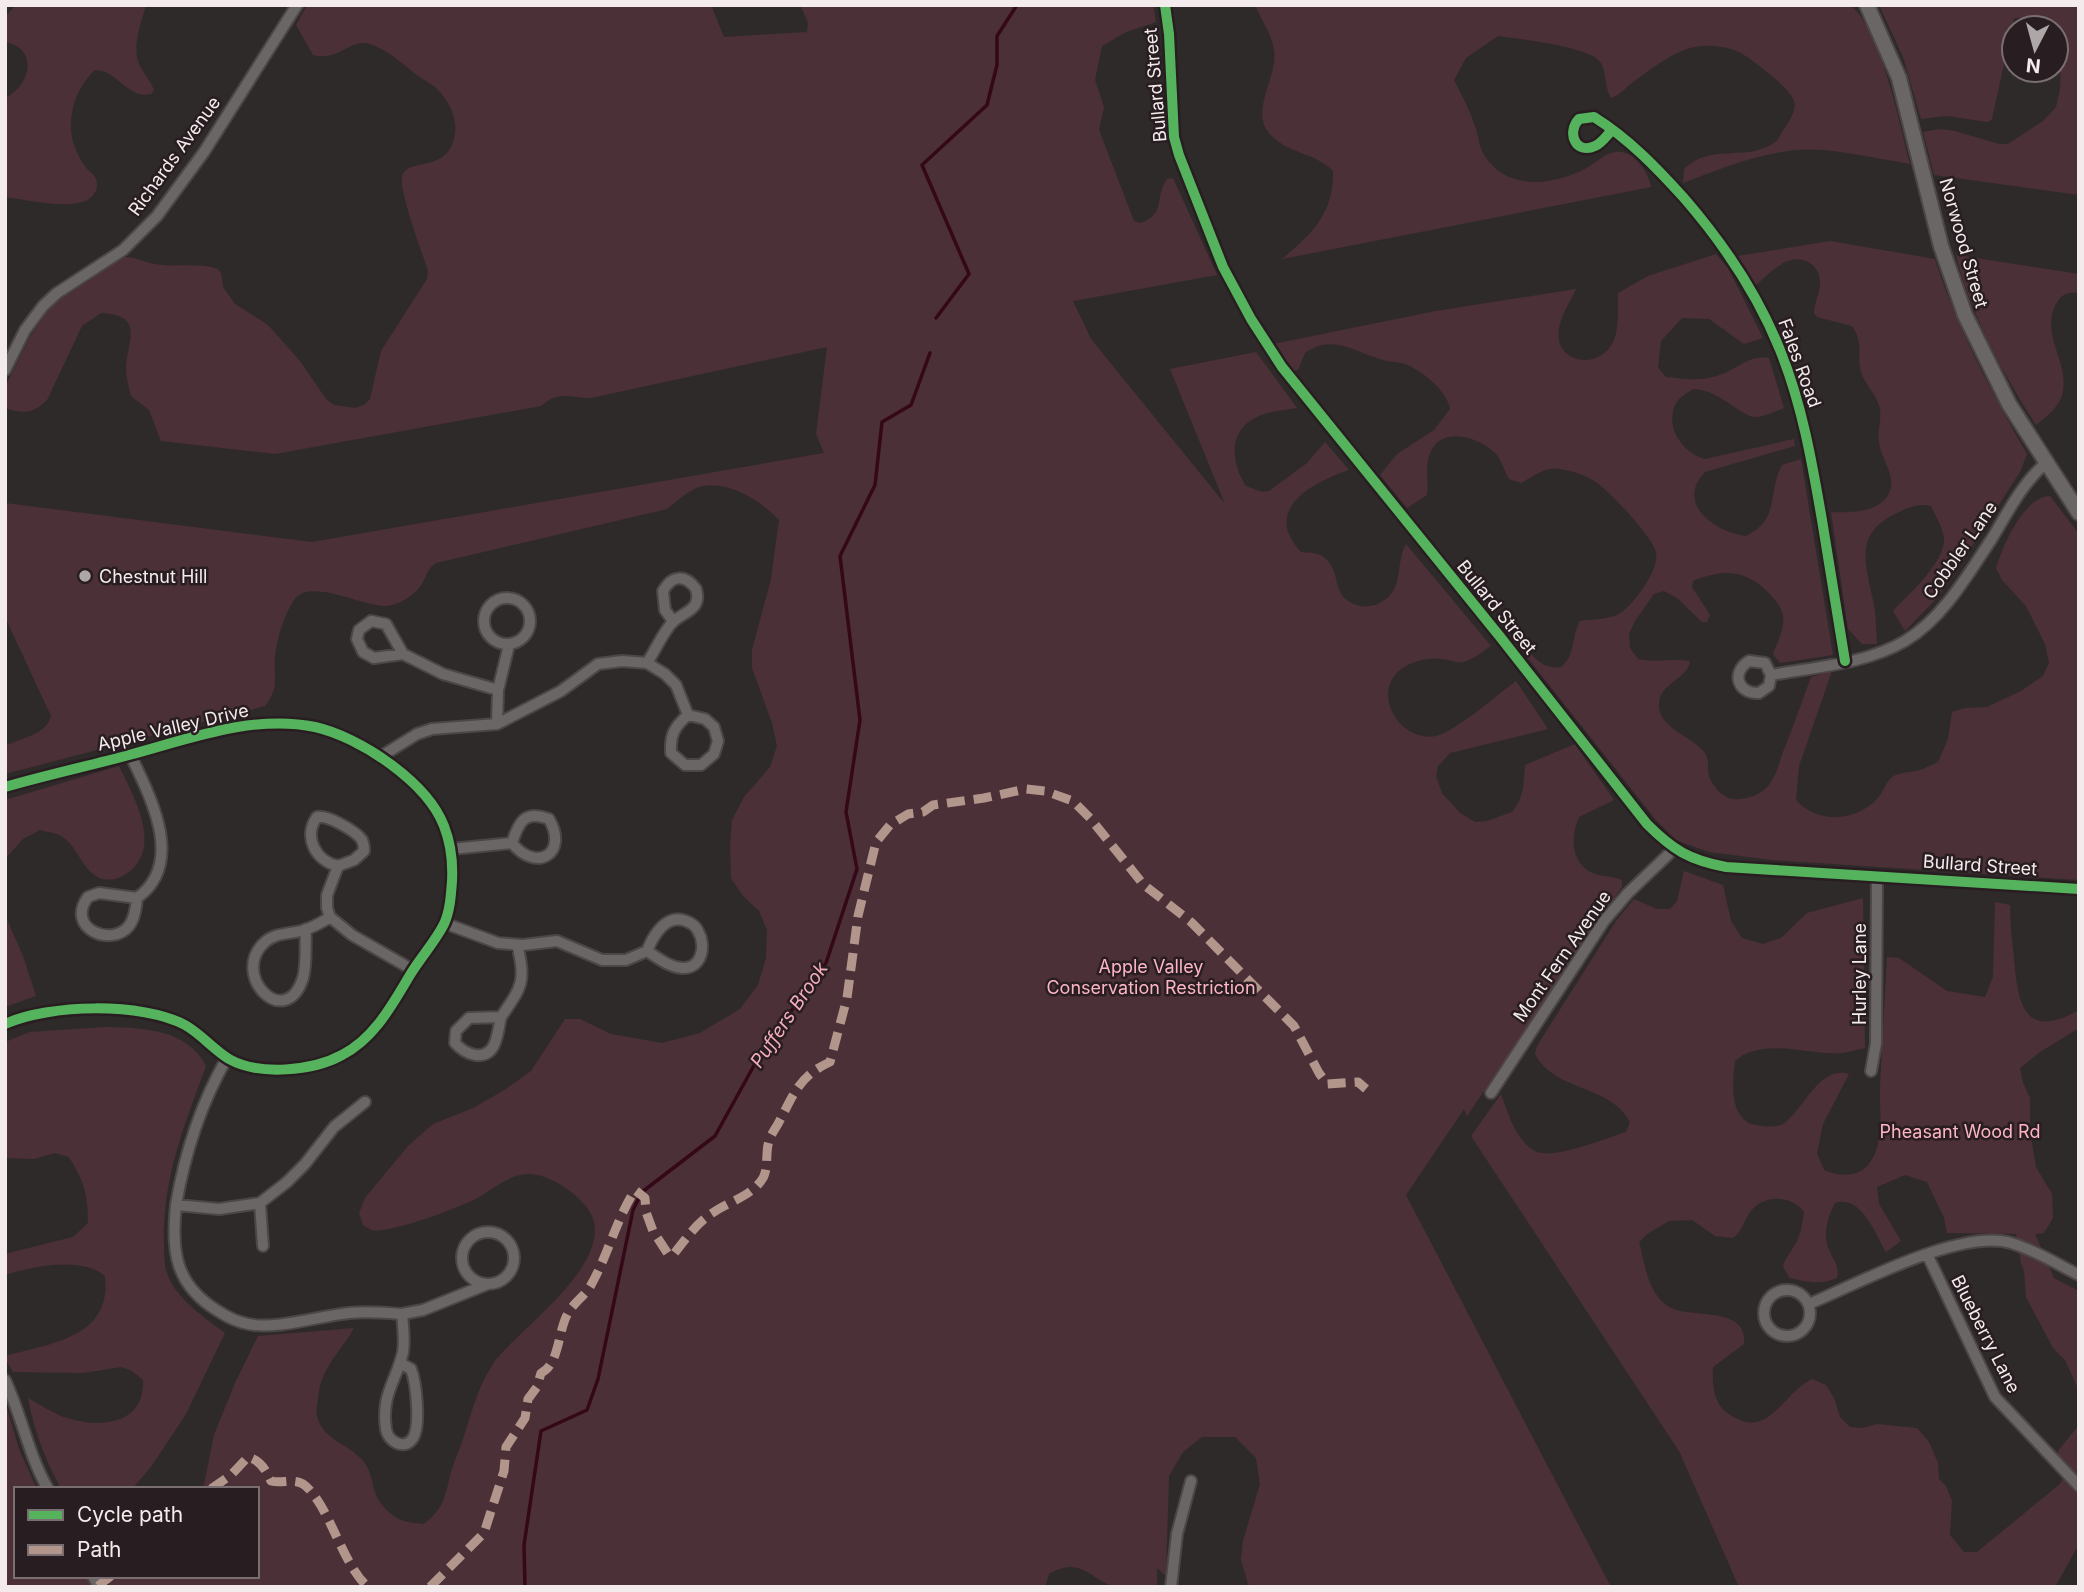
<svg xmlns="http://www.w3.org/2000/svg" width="2084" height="1592" viewBox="0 0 2084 1592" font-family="Inter,sans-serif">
<rect width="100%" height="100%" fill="#2f2a2a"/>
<path fill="#4c3037" d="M16 5H146C141 23 131 48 140 66 145 75 150 80 154 90L151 94C128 100 118 70 95 70 74 89 64 124 76 150 79 157 83 164 87 169 90 172 93 174 95 177 101 188 93 199 82 202 59 208 29 200 5 197V98C31 86 39 48 5 42V17Z
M307 5H711L724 37 807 32 808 22 800 5H1153L1156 22 1126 32 1102 46 1095 80 1104 107 1099 130 1134 221 1141 223C1167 213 1154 197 1167 179L1173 178 1217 275 1073 301 1091 339 1225 504 1170 369 1256 352 1297 408C1286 410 1270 411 1259 416 1228 429 1230 462 1246 486L1262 492 1269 491 1307 463 1325 442 1349 470C1313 482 1261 509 1301 552 1310 553 1319 552 1326 559 1341 573 1332 596 1354 604 1361 607 1368 607 1375 605 1384 602 1392 595 1395 587 1401 573 1398 558 1406 544L1491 646C1483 651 1473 660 1463 662 1457 664 1449 659 1442 659 1429 657 1412 661 1401 669 1370 694 1400 743 1436 736 1455 732 1498 694 1516 681L1548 729 1450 753 1438 766 1436 776 1442 793 1460 813 1475 822 1487 821 1512 812 1519 802 1523 789 1525 765 1575 744 1614 800 1579 817C1570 837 1570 864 1595 874 1604 877 1613 876 1622 880V887L1467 1116 1464 1109 1406 1195 1611 1587H1249L1241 1560 1243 1541 1260 1484 1256 1458 1235 1437H1202L1183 1452 1169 1476 1166 1576 1157 1568V1587C1144 1587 1128 1590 1116 1587 1090 1580 1081 1555 1049 1574L1045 1587H110L106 1576H257V1489H203L214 1435 235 1383 258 1336 354 1328C339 1355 321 1366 318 1399 317 1404 316 1411 317 1416 323 1442 353 1444 366 1465 376 1482 369 1494 389 1512 399 1522 411 1523 424 1524 446 1507 445 1494 452 1469 455 1459 460 1449 463 1439 472 1412 478 1385 495 1361 521 1327 622 1258 588 1209 575 1191 543 1169 520 1175 502 1179 486 1195 469 1202 452 1210 388 1234 372 1230 369 1229 366 1227 363 1225L359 1213 365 1198 408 1146 433 1124 473 1108 506 1089 531 1071 565 1019H580L611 1034 662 1043 700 1033 740 1009 758 985 766 958 767 930 759 911 743 896 731 878 730 846 732 820 744 797 770 767 777 746 772 723 752 668V650L771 579 779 520C761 501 728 479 699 487 687 491 676 502 667 509L436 563C427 569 427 575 422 584 415 595 399 605 386 606 363 607 310 577 294 600 284 615 277 638 275 656 273 679 280 686 265 706L5 774V746C20 738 47 735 51 716L5 617V503L312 542 824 453 816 434 827 347 591 398C569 398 560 390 541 406L275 454 161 441 149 410 131 396C129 387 126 378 126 369 126 343 147 315 101 313L82 326 47 400C33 414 23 414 5 408V387L31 335 54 302 122 257C135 256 143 262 155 264 176 268 197 262 218 269L221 273 223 287 235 304 268 325 300 361 326 399 334 405 355 408 364 405 370 399 381 351 427 279 428 270C422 253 399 191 402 177 406 158 440 172 452 145 461 124 451 102 435 87 429 82 420 78 413 72 401 62 388 51 373 45 350 36 341 62 313 55L296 25Z
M1255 5H1850C1881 28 1900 126 1910 164 1882 159 1853 153 1824 150 1775 146 1728 166 1683 183L1684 169C1710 143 1746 162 1774 143 1779 140 1782 131 1786 126 1790 120 1797 109 1794 101 1790 88 1751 58 1739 52 1727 47 1715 45 1702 46 1678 47 1651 69 1632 83 1625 88 1620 95 1611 98 1604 86 1607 73 1601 63 1591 46 1518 39 1498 36L1466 58 1454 80C1462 96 1471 112 1476 129 1481 147 1479 151 1493 166 1517 191 1561 183 1588 167 1597 162 1605 153 1616 152 1634 150 1648 172 1651 187L1282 259C1312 234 1334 213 1333 171 1316 153 1290 154 1273 137 1246 113 1279 78 1274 50 1272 34 1261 20 1255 5Z
M1879 5H2079V195L1934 175 1923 132 1940 129 1955 131 1999 144H2008L2043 121 2056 107 2060 90 2061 58 2056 51V28H2041L2028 18H2014L1992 119 1988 122 1947 116 1921 119 1903 57Z
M1830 241 1935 259C1957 329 1991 391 2027 454L2020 472 1956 571 1935 600 1905 631 1893 611C1908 595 1946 562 1944 538 1943 528 1935 515 1931 506 1917 503 1907 508 1895 514 1849 536 1869 573 1875 611 1876 621 1876 633 1877 644H1862L1848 629 1831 512C1850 513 1885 513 1891 488 1894 473 1880 456 1879 442 1877 429 1883 417 1879 405 1875 393 1865 384 1861 372 1856 353 1865 346 1852 326L1817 317 1814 313C1814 302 1821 292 1820 281 1820 274 1816 267 1810 263 1788 250 1770 274 1754 287L1738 256Z
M1716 254 1728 268 1763 338 1744 344 1709 319 1682 318 1661 341 1658 368 1666 377C1683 379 1701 381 1717 376 1737 370 1747 355 1769 358L1784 408C1776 411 1766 416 1758 417 1742 419 1720 389 1693 389 1687 393 1680 397 1676 403 1664 426 1682 453 1705 459L1794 439 1795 446 1705 472C1675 503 1714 532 1746 536 1781 519 1767 492 1782 465L1801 459 1833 655 1780 663 1773 654C1777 643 1785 629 1783 616 1782 607 1775 600 1769 593 1745 569 1723 569 1693 581L1692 587 1710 615 1707 622H1702L1677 598 1664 591 1654 594 1635 621 1629 634 1630 648 1638 659C1656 663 1672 658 1690 661 1688 680 1657 683 1659 707 1661 731 1699 739 1706 755 1710 763 1706 773 1711 781 1717 792 1727 801 1740 799 1750 798 1762 794 1768 786 1776 777 1779 763 1783 752 1793 727 1802 702 1811 677L1832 671 1799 766 1796 800C1817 824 1855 822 1877 799 1883 793 1886 782 1892 777 1901 771 1913 773 1923 769 1928 767 1933 764 1938 762L1948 739 1952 712 1965 708 1987 707 2021 691 2043 676 2049 663 2045 644 2026 606 2002 580 1996 568C2003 546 2024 496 2050 496L2079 534V880L1772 860 1709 852 1676 840 1656 820 1527 657 1530 653C1540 663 1546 669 1561 667 1576 655 1571 637 1580 621 1593 619 1611 620 1622 612 1635 602 1660 569 1656 552 1652 536 1610 492 1596 482 1585 475 1564 467 1550 469 1541 470 1529 479 1521 483L1509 479C1505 472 1502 462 1497 455 1480 436 1438 424 1429 456 1425 469 1429 482 1427 495L1407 508 1380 475 1397 454 1434 430 1450 409C1448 392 1422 370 1405 364 1398 362 1390 362 1383 360 1356 353 1333 333 1305 353L1298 370 1290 371 1273 344 1436 311 1576 289C1571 300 1563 312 1560 324 1549 362 1598 373 1613 342 1620 328 1617 308 1618 293L1648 276Z
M1956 255 2079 274V293C2069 291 2061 294 2056 304 2040 334 2068 360 2063 391 2061 405 2047 417 2036 425 2003 373 1971 316 1956 255Z
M119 766C134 797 164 849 126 874 118 880 104 882 96 876 81 866 78 849 65 839 59 833 48 832 40 830L23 839 5 859V800Z
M1684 871 1723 885 1731 921 1742 938 1763 944 1781 938 1807 913 1863 898 1865 1048C1858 1049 1850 1052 1843 1053 1809 1056 1763 1036 1735 1061 1733 1079 1729 1110 1747 1122 1751 1125 1758 1125 1762 1126 1768 1127 1778 1127 1783 1124 1804 1110 1819 1065 1849 1074L1823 1124 1817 1153 1824 1170C1839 1177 1861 1178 1871 1161 1885 1140 1879 1110 1880 1087 1882 1044 1885 1000 1887 957L1899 958 1947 991 1985 997 1993 977 1995 902 2010 905C2010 923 2012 941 2014 959 2018 1004 2024 1041 2079 1010V1028L2040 1052 2020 1068 2023 1083 2030 1098V1132L2036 1167 2052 1194 2053 1218 2044 1233 2035 1234 2054 1278 2079 1291V1391L2065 1360 2053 1348 2026 1297 2024 1271 2021 1263 2016 1234 1947 1233 1944 1218 1927 1182 1905 1175 1877 1187 1879 1204 1901 1241 1886 1252C1875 1233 1861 1194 1835 1203 1828 1216 1823 1233 1828 1247 1832 1259 1840 1265 1837 1278 1820 1285 1807 1282 1790 1278L1783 1267C1785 1258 1790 1254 1794 1246 1801 1236 1802 1224 1804 1212 1792 1195 1764 1194 1751 1211 1743 1221 1744 1229 1733 1238L1715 1236 1692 1220 1669 1221 1647 1234 1639 1242C1645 1264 1647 1290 1666 1305 1687 1321 1748 1303 1744 1344L1713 1367C1712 1382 1713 1402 1726 1412 1768 1444 1781 1394 1812 1379L1826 1385 1834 1398 1840 1417 1850 1427 1862 1428 1877 1424 1917 1428 1929 1442 1938 1463 1939 1479 1946 1486 1952 1501 1950 1535 1964 1552H1977L2060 1484 2070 1466 2058 1455V1451L2079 1425V1544L2055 1587H1739L1679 1451 1471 1136 1501 1094C1508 1113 1516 1141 1535 1151 1551 1161 1607 1138 1626 1132L1630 1122C1612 1085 1553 1091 1535 1054L1537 1046 1616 921 1634 899 1657 909H1670L1677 901Z
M5 915 23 956 36 996 5 1007Z
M106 1027C142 1028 188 1029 206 1066 184 1126 162 1179 164 1244 164 1254 164 1267 168 1276 178 1300 205 1318 225 1333L186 1414 151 1467 132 1489H61C45 1459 34 1431 28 1398 39 1404 50 1411 61 1416 95 1429 145 1427 143 1380L132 1371 121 1367 84 1373 13 1372 5 1358V1356C51 1343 112 1338 105 1276 83 1256 32 1266 5 1275V1254L73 1237 88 1223C88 1193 84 1182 69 1157L55 1153 34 1159 5 1158V1042L30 1032Z
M5 1401 19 1449 37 1489H16V1576H87L93 1587H5Z"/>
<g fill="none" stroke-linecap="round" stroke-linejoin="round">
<path stroke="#350818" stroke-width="3.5" d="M936 318 969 274 922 165 987 105 997 65V36L1017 5
M525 1587 524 1545 541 1431 587 1410 598 1379 633 1210 642 1192 715 1136 762 1051 826 963 857 869 846 812 860 720 840 556 875 485 882 422 911 405 930 353"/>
<defs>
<path id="street" d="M1165 5 1169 34 1174 137 1179 155 1223 267 1251 319 1282 367 1501 638 1647 824C1673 850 1689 860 1726 867L2079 889
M1612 130C1607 135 1602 143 1595 146 1576 155 1566 133 1579 119L1594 117C1629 139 1656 167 1684 198 1723 243 1758 295 1780 350 1802 404 1812 462 1822 520 1830 567 1837 614 1845 661
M5 370 25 330 43 306 57 293 123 250 157 216 204 152 297 5
M484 621a23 23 0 1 1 46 0a23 23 0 1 1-46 0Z
M403 654 386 624 371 621 359 630 357 639 363 652 374 658 403 654 443 674 498 690 509 645
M647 663C654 653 665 628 674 621 686 611 702 609 696 589 685 574 672 575 663 591L665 610 673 621
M1771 675 1769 686 1759 693C1737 694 1731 672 1749 661L1765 663 1771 675C1815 667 1866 664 1905 641 1943 618 1967 576 1991 540 2007 514 2022 483 2046 463
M498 690 497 724 561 691 598 664 622 661 647 663 665 674 676 685 688 715 705 719 714 727 718 741 714 754 701 765H685L671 753C670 735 674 727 688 715
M130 754C150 796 186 863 137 898L99 893 88 897C65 928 111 948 129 926 135 918 136 907 137 898
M380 757 417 734 432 729 497 724
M5 787C46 775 88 766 129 755 189 739 253 714 315 727 360 737 427 782 444 826 451 844 453 862 452 881 451 895 450 911 444 924 435 942 420 958 410 975 392 1005 374 1039 342 1055 313 1071 259 1076 229 1059 213 1049 201 1034 185 1025 142 1002 49 1004 5 1024
M451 849 512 843C519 821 525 810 549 819 569 854 536 873 512 843
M338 866C315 861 303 836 317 817 328 815 356 831 362 840 364 844 364 847 364 851L354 860 338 866 327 895V908L330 917 352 935 413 970
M444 923 498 943 523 945 557 941 602 960H626L647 951C658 958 669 967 682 968 703 969 706 944 698 931 696 926 691 923 686 921 666 913 653 936 647 951
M306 929C305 944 307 964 303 978 285 1033 229 974 265 942 275 933 288 934 301 931 312 928 321 923 330 917
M501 1017C499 1025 498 1037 494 1045 485 1063 465 1054 455 1043L456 1031 469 1018 501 1017C521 988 527 981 517 945
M1871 1071 1876 1043 1877 876
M1491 1093 1604 921 1628 893 1674 849
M260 1203 219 1209 176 1205C171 1251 175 1285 218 1311 227 1317 238 1322 248 1324 277 1330 319 1316 349 1313 367 1311 385 1313 402 1314
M176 1205C185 1152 200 1105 227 1058
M462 1258a26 26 0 1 1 52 0a26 26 0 1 1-52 0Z
M263 1246 260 1203 287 1182 305 1164 334 1127 365 1102
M1927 1254 1995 1397 2079 1486
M1764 1313a23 23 0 1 1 46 0a23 23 0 1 1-46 0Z
M1809 1304C1857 1284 1961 1228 2011 1243 2035 1250 2057 1264 2079 1275
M400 1363 411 1369C416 1382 421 1425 413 1438 405 1451 388 1442 386 1429 381 1394 396 1382 403 1352 405 1339 403 1327 402 1314L423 1310 488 1284
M5 1380C22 1416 28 1454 48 1489
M93 1576 99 1587
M1171 1587 1177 1534 1191 1481"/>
<path id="secondary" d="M1867 5 1899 78 1941 246 1965 315 2009 404 2079 513"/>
</defs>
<use href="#street" stroke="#4c4647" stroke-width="14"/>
<use href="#secondary" stroke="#4c4647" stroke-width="18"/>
<use href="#street" stroke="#6a6666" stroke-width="10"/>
<use href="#secondary" stroke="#6a6666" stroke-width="14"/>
<path stroke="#b2968c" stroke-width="9" stroke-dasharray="18 9" stroke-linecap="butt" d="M211 1489 231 1475 248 1457C261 1461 265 1469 271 1481 282 1484 292 1478 303 1484 309 1488 314 1495 318 1501 334 1525 347 1569 368 1587
M98 1586 111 1576
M430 1587 484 1533 504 1471 506 1447 525 1418 528 1399 537 1387 541 1373C559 1365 558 1332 567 1315 573 1303 585 1296 591 1285 608 1255 616 1220 635 1190L645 1198 646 1212 653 1231 668 1254 673 1255C686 1239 696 1223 714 1212 730 1201 752 1196 763 1178 769 1167 765 1152 769 1141 771 1134 776 1128 779 1122 794 1094 799 1076 830 1062L847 998 858 916 876 842 890 825 908 814 923 812 933 805 984 798 1026 789 1045 791 1073 801 1090 818 1143 884 1191 922 1294 1026 1319 1073 1327 1084 1358 1082 1366 1089"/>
<defs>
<path id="cycleway" d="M1165 5 1169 34 1174 137 1179 155 1223 267 1251 319 1282 367 1501 638 1647 824C1673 850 1689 860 1726 867L2079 889
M1612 130C1607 135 1602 143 1595 146 1576 155 1566 133 1579 119L1594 117C1629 139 1656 167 1684 198 1723 243 1758 295 1780 350 1802 404 1812 462 1822 520 1830 567 1837 614 1845 661
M5 787C46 775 88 766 129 755 189 739 253 714 315 727 360 737 427 782 444 826 451 844 453 862 452 881 451 895 450 911 444 924 435 942 420 958 410 975 392 1005 374 1039 342 1055 313 1071 259 1076 229 1059 213 1049 201 1034 185 1025 142 1002 49 1004 5 1024"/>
</defs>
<use href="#cycleway" stroke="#281d20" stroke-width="15"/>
<use href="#cycleway" stroke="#56b35d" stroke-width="10"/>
</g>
<circle fill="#aea7a8" stroke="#281d20" stroke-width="2.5" cx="85" cy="576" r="7"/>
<g text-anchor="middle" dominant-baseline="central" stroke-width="5" stroke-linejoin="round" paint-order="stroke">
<g font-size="18" fill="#f3ebec" stroke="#281d20">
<text transform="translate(1155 85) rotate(-95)">Bullard Street</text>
<text transform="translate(174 156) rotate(-54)">Richards Avenue</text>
<text transform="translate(1964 243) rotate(74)">Norwood Street</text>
<text transform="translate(1800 363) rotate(70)">Fales Road</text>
<text transform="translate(1960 550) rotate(-55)">Cobbler Lane</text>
<text transform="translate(1497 607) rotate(51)">Bullard Street</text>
<text transform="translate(173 727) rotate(-13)">Apple Valley Drive</text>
<text transform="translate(1980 865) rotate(4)">Bullard Street</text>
<text transform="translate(1562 956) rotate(-55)">Mont Fern Avenue</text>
<text transform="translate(1859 974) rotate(-90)">Hurley Lane</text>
<text transform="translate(1986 1334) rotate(63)">Blueberry Lane</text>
</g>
<g font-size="18" fill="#f3ebec" stroke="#281d20" text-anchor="start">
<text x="99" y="576">Chestnut Hill</text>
</g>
<g font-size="18" fill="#fdb5c5" stroke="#281d20">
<text x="1151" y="966">Apple Valley<tspan x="1151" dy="21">Conservation Restriction</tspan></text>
<text x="1960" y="1131">Pheasant Wood Rd</text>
</g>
<g font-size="19" font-style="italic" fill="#f5adbd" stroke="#281d20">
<text transform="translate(789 1015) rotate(-56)">Puffers Brook</text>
</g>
</g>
<rect width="2084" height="1592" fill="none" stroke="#f3ebec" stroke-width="14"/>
<rect x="14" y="1487" width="245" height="91" fill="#281d20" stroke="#796f72" stroke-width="2"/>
<rect x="28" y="1510" width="35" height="10" fill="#56b35d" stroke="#796f72" stroke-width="2"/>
<text x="77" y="1522" font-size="21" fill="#f3ebec">Cycle path</text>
<rect x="28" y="1545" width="35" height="10" fill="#b2968c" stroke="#796f72" stroke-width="2"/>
<text x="77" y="1557" font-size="21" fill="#f3ebec">Path</text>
<g transform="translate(2035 49) rotate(186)"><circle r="33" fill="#281d20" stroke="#796f72" stroke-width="2"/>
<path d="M0-5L12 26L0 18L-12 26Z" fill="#aea7a8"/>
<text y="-10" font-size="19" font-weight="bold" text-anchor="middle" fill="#f3ebec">N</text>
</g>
</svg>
